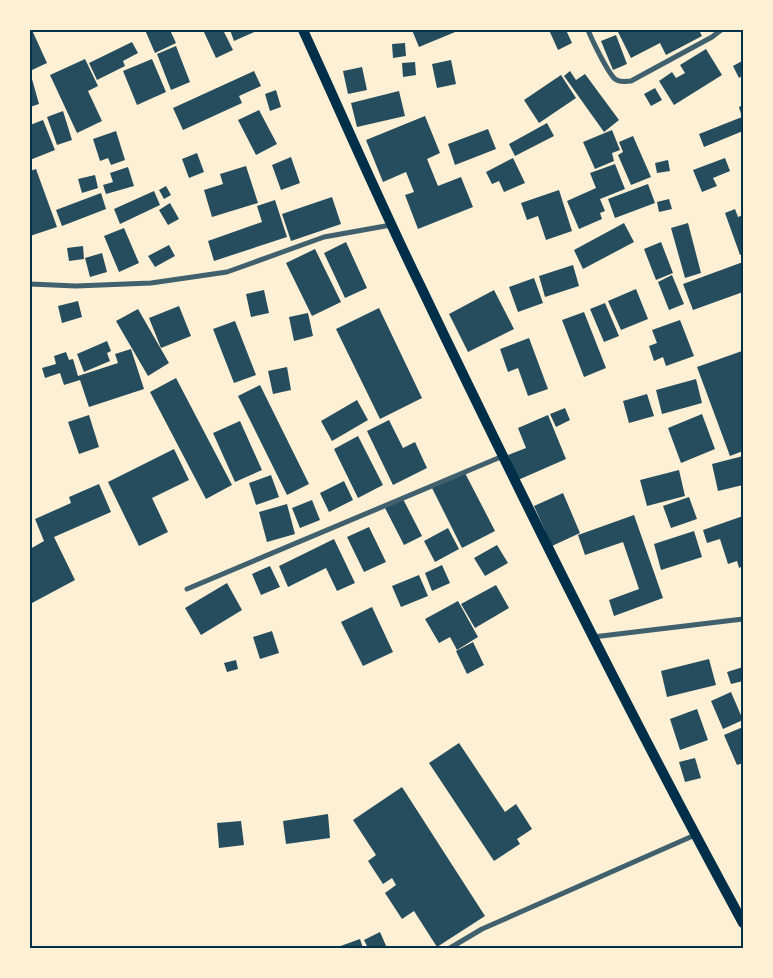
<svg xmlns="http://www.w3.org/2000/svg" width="773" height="978" viewBox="0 0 773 978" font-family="Rubik,sans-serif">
<rect width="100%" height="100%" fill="#fdf0d5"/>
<path fill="#264d5e" d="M30 30H32L47 63 30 71Z
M145 30H170L176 43 155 53Z
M203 30H223L233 50 216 58Z
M230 30H259L234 41Z
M412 30H460L419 47Z
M549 30H566L572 43 558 50Z
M617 30H699L702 36 666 55 660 43 631 58Z
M616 35 627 64 613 70 601 41Z
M132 42 138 53 123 61 125 66 97 80 89 63Z
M405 43 406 56 393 58 392 44Z
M176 46 190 82 171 90 157 54Z
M706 49 722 75 674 105 659 81 672 72 676 78 685 73 680 65Z
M85 59 98 86 88 91 102 121 77 133 50 75Z
M152 59 166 92 137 105 123 71Z
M451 60 456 84 437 88 432 64Z
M742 61 743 75 739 78 733 66Z
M415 62 416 75 403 77 402 63Z
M362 67 367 90 348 94 343 71Z
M254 71 261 86 239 96 242 103 183 130 173 108Z
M570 71 576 80 585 74 619 120 604 132 564 76Z
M561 75 576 98 539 123 524 100Z
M32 79 39 104 30 107V80Z
M655 88 662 100 651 106 644 94Z
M276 90 281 107 270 111 265 94Z
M399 91 405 116 357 127 351 103Z
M743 105V131L704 147 699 134 742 117 739 107Z
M259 110 277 144 256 155 238 120Z
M63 111 72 140 57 145 47 117Z
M425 116 440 153 427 159 438 186 461 177 473 207 418 229 405 195 414 192 406 172 383 182 366 140Z
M43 120 55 150 30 160V125Z
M547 123 554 136 515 156 509 144Z
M488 129 496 149 455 165 448 144Z
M612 130 620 150 612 153 614 161 595 169 583 142Z
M116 131 125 160 111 165 108 158 100 161 93 139Z
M633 136 651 177 631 185 618 155 623 152 619 142Z
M197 153 204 172 189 178 182 159Z
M291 157 300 183 281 190 272 165Z
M513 158 525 183 504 192 499 181 492 184 486 172Z
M725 158 730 171 713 178 717 186 702 192 693 170Z
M668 160 670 171 657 173 655 163Z
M615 164 625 189 600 199 605 211 600 213 602 219 579 229 567 201 596 188 590 173Z
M246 166 258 203 212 217 204 190 223 184 220 174Z
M128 167 134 186 106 194 103 185 113 182 110 173Z
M36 169 57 227 30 236V171Z
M95 175 98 188 82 193 78 179Z
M648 184 655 203 615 218 608 199Z
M166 186 171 195 164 199 159 190Z
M559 190 572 231 546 240 538 216 527 220 521 203Z
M154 191 160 205 120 224 114 209Z
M101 193 106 209 62 226 56 210Z
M332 197 341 224 291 241 282 214Z
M669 199 672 209 659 212 657 202Z
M275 200 287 237 214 261 208 241 262 222 257 206Z
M170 203 179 219 168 225 159 210Z
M735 209 738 217 743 215V254L740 255 725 213Z
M624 223 634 242 583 269 574 250Z
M688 223 701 273 685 278 671 228Z
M124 228 139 263 119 272 104 236Z
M346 242 367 288 345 298 324 253Z
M661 242 673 273 656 280 644 249Z
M169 245 175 256 155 267 148 256Z
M83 246 84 259 69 261 67 248Z
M315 249 341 302 312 316 286 263Z
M102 253 107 272 90 277 85 258Z
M743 262V292L693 310 683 284Z
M573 265 579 286 545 297 539 276Z
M672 275 684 304 669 310 658 282Z
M534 278 543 303 518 312 509 287Z
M636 289 648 319 621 330 608 301Z
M264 290 269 313 251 317 246 294Z
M494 290 514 329 468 352 449 314Z
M78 301 82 317 62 323 58 306Z
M605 303 619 336 604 342 590 309Z
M179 306 191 336 161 348 149 318Z
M379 308 422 398 380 419 336 329Z
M138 309 169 363 148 376 116 321Z
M584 312 606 368 584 377 562 320Z
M308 313 313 336 294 341 289 317Z
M680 320 694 356 666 366 663 357 654 361 649 346 657 343 652 330Z
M235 321 256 375 234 383 213 329Z
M529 338 548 389 528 396 518 368 508 372 500 349Z
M107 341 111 351 107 353 110 361 84 372 77 354Z
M131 349 144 389 89 407 80 380 64 385 60 373 45 378 42 368 56 364 54 356 66 352 69 360 73 359 78 376 118 363 115 354Z
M742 351 743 355V451L730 456 697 367Z
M287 367 291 390 273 394 268 371Z
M176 378 232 485 206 499 150 392Z
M696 379 702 403 662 414 656 390Z
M260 385 309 484 287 495 238 396Z
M647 394 654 416 629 423 623 401Z
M357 400 368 420 332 441 321 421Z
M565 408 570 420 556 427 550 414Z
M702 414 715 449 681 463 668 428Z
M89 415 99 447 79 454 68 422Z
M548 415 566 459 518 480 508 455 526 448 518 428Z
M389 420 403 448 415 442 427 468 393 485 367 431Z
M240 421 262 470 235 482 213 433Z
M358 436 383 485 358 498 334 449Z
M174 449 189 480 152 498 168 532 139 546 108 482Z
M743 456V485L718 491 712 464Z
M679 470 685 496 647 506 640 480Z
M464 471 495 531 462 548 432 488Z
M271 475 279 497 256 505 249 483Z
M344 481 353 500 329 512 320 493Z
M99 484 111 512 54 537 75 580 32 603 30 599V549L44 541 35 519 71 503 69 497Z
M563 493 580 533 552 546 534 506Z
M689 497 697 519 671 528 663 506Z
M403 499 422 536 404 545 385 508Z
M312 500 320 520 300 528 292 508Z
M287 504 295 534 267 542 259 512Z
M634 515 663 598 614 616 609 600 639 589 623 542 585 555 578 535Z
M743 516V566L739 568 737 561 728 564 720 539 707 543 703 530Z
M369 527 386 562 364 572 347 537Z
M448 528 459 549 435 562 424 541Z
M694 531 702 557 661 570 654 544Z
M334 539 355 583 337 591 326 568 288 587 279 566Z
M497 545 508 563 485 576 474 558Z
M442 565 450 583 432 591 425 573Z
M270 566 280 587 261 595 252 574Z
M419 575 428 596 401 607 392 586Z
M227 583 242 610 201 635 185 608Z
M496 585 509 608 475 628 461 604Z
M458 601 478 637 457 650 450 637 439 643 425 619Z
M372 607 393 652 363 666 341 622Z
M272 631 279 653 260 659 253 637Z
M473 642 484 665 467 674 456 651Z
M709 659 716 685 667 697 661 671Z
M236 660 238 669 227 672 224 663Z
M743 667V681L731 684 727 672Z
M731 692 743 720 723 729 711 701Z
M697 709 708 740 680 750 670 719Z
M743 727V763L737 765 724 735Z
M459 743 505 812 516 804 532 829 517 839 520 844 494 861 429 763Z
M695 758 701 778 685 782 679 762Z
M402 787 485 916 437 947 414 911 402 919 385 893 396 885 392 878 383 884 368 861 376 855 353 820Z
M328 814 330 838 286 844 283 821Z
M241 821 244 845 219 848 217 823Z
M380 932 387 948H368L364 940Z
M360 939 363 948H335Z"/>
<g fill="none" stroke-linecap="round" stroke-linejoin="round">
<path stroke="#3f606c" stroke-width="5" d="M588 30C592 40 608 73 615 79 620 83 626 81 631 81L712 37 721 30
M30 284 76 286 151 283 227 272 324 237 391 225
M187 589 503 456
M593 637 743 619
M450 948 482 929 695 835"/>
<path stroke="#003049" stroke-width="10" d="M303 30C342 115 379 201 420 285 523 500 629 714 743 923"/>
</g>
<rect width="773" height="978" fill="none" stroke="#fdf0d5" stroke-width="62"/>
<rect x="31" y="31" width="711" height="916" fill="none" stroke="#003049" stroke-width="2"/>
</svg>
